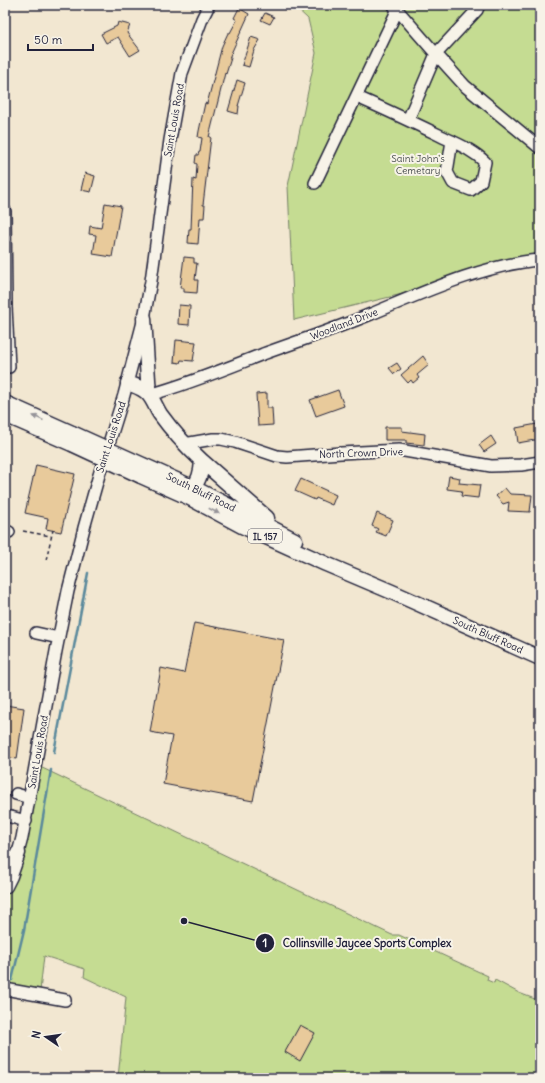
<svg xmlns="http://www.w3.org/2000/svg" width="545" height="1083" viewBox="0 0 545 1083" font-family="Delius,sans-serif">
<rect width="100%" height="100%" fill="#f2e7d1"/>
<filter id="ink" filterUnits="userSpaceOnUse"><feTurbulence type="fractalNoise" baseFrequency=".025" numOctaves="2"/><feDisplacementMap in="SourceGraphic" scale="8" xChannelSelector="R" yChannelSelector="G"/><feConvolveMatrix kernelMatrix="1 2 1 2 8 2 1 2 1" color-interpolation-filters="sRGB"/></filter>
<g filter="url(#ink)">
<path fill="#c5dc92" stroke="#747f66" d="M293 5H540V261L294 320 288 186 316 53 308 19Z
M36 765 392 935H399L488 976 487 980 494 983 495 980 519 993 540 1001V1078H118L126 997 84 977 85 969 44 956 40 991 11 984 8 978 5 977V886Z"/>
<g fill="none" stroke-linecap="round" stroke-linejoin="round">
<path stroke="#5a899c" stroke-width="2.5" d="M54 752 88 573
M12 980 24 930 51 770
M5 1015 8 999"/>
</g>
<path fill="#e8ca9b" stroke="#22223b" d="M239 8 249 14 229 58H231L226 74 225 73 209 137H211L203 205H205L204 218H200L198 244 188 243 189 229H191L193 179 196 180 197 164 195 163 196 155H198L199 152H200L202 138 198 137 199 131 205 103 207 104 222 46 228 33H230L237 20 234 18Z
M265 13 274 17 270 24 261 20Z
M118 22 130 25 127 33 140 50 130 56 118 37 106 43 101 34 117 26Z
M251 37 260 40 254 50 249 67 242 65Z
M237 80 245 83 238 106H239L238 114 228 111Z
M85 173 95 176 91 192 81 190Z
M105 203 121 206 112 257 93 254 96 235 89 234 90 226 101 228Z
M184 257 194 258V263H197L195 280H198L197 293 184 292V288H180Z
M179 305 190 306 189 325 178 324Z
M176 340 196 342 193 361 181 360 180 363 174 362Z
M423 356 429 365 417 375 419 378 413 383 411 380 408 383 401 375Z
M397 363 401 369 394 374 389 368Z
M338 390 344 406 316 416 310 400Z
M267 393V408H272L273 425 258 426 256 394Z
M537 424 540 439 518 443 516 428Z
M385 427H402V431L425 434 424 445 406 443V440H385Z
M491 436 496 444 484 452 479 445Z
M36 465 75 474 61 532 46 529 48 518 25 513Z
M449 476 460 478 459 483 480 485 478 498 461 496 462 491 447 489Z
M301 479 336 495 332 505 316 498 315 500 295 491Z
M505 488 510 494 532 495 530 512 508 511 509 502 503 504 496 496Z
M377 513 393 520 386 536 376 532 378 529 372 526Z
M194 623 284 640 253 801 163 784 172 736 150 732 161 668 184 673Z
M5 705 24 708 17 759 5 757V732L7 721H5Z
M300 1025 315 1033 300 1061 285 1052Z"/>
<g fill="none" stroke-linecap="round" stroke-linejoin="round">
<defs>
<path id="minor" d="M394 6 436 54 477 10 479 5
M357 97C385 109 412 122 439 135 455 143 472 149 485 162L481 181 471 190 453 183 447 172 452 141
M408 120 436 54 465 86 540 148
M315 183 397 11
M5 211 6 307 9 367
M149 395C189 384 225 369 263 354 299 341 335 329 371 314 422 293 485 264 540 260
M184 444 213 439H221L235 442 277 456 287 457 341 453 399 450 491 466 521 465 540 462
M5 533 9 532
M36 633 59 638
M16 794 30 798
M11 817 26 821
M5 865 18 853 22 838 56 651 68 591 84 528 99 475 124 395 144 318 151 281 170 140 182 73 202 19 209 5
M5 989 65 1000"/>
<path id="major" d="M144 318 149 395
M128 383C135 386 144 388 149 395 154 401 156 408 160 414 173 432 187 447 202 461 201 478 197 481 190 495
M5 403 72 433
M5 415 72 444
M202 461 267 518
M145 466 194 488 295 540
M141 476 188 497 242 526 326 564 392 592 540 658
M5 886 10 876 18 853"/>
</defs>
<use href="#minor" stroke="#22223b" stroke-width="14"/>
<use href="#major" stroke="#22223b" stroke-width="17"/>
<path stroke="#22223b" stroke-width="1.5" stroke-dasharray="4 3" stroke-linecap="butt" d="M23 531 51 536
M46 560 53 530"/>
<use href="#minor" stroke="#f7f3e8" stroke-width="11"/>
<use href="#major" stroke="#f7f3e8" stroke-width="14"/>
<defs>
<path id="major-bridge" d="M72 433 145 466
M72 444 141 476"/>
</defs>
<use href="#major-bridge" stroke="#22223b" stroke-width="17" stroke-linecap="butt"/>
<use href="#major-bridge" stroke="#f7f3e8" stroke-width="14"/>
</g>
<defs><path id="oneway-solid" d="M-6-.8H1V-3.2L6.5 0L1 3.2V.8H-6Z"/></defs>
<g fill="#97959a">
<use href="#oneway-solid" transform="translate(38 418) rotate(-156)"/>
<use href="#oneway-solid" transform="translate(214 511) rotate(28)"/>
</g>
</g>
<g text-anchor="middle" dominant-baseline="central" stroke-width="4" stroke-linejoin="round" paint-order="stroke">
<rect fill="#f7f3e8" stroke="#62616f" stroke-width="1" x="248" y="529" width="34" height="14" rx="3"/>
<g font-size="9" font-weight="bold" fill="#22223b">
<text x="265" y="536">IL 157</text>
</g>
<g font-size="10" fill="#22223b" stroke="#f7f3e8">
<text transform="translate(174 120) rotate(-80)">Saint Louis Road</text>
<text transform="translate(344 324) rotate(-21)">Woodland Drive</text>
<text transform="translate(111 437) rotate(-72)">Saint Louis Road</text>
<text transform="translate(361 453) rotate(-2)">North Crown Drive</text>
<text transform="translate(201 492) rotate(26)">South Bluff Road</text>
<text transform="translate(488 635) rotate(24)">South Bluff Road</text>
<text transform="translate(38 752) rotate(-80)">Saint Louis Road</text>
</g>
<g font-size="10" fill="#4b5051" stroke="#f7f3e8">
<text x="418" y="158">Saint John's<tspan x="418" dy="12">Cemetary</tspan></text>
</g>
</g>
<path fill="none" stroke="#22223b" stroke-width="1.5" d="M184 921L265 943"/>
<g fill="#22223b" stroke="#f7f3e8" stroke-width="1.5">
<circle cx="184" cy="921" r="4"/>
<circle cx="265" cy="943" r="10"/>
</g>
<g font-size="12" text-anchor="middle" font-weight="bold" fill="#fff">
<text x="265" y="947">1</text>
</g>
<g font-size="11" text-anchor="middle" font-weight="bold" fill="#22223b" stroke="#f7f3e8" stroke-width="4" stroke-linejoin="round" paint-order="stroke">
<text x="367" y="947">Collinsville Jaycee Sports Complex</text>
</g>
<rect width="545" height="1083" fill="none" stroke="#f7f3e8" stroke-width="20"/>
<rect x="10" y="10" width="525" height="1063" fill="none" stroke="#22223b" stroke-width="1.5" filter="url(#ink)"/>
<g transform="translate(46 1037) rotate(283)" stroke="#f7f3e8" stroke-width="3" paint-order="stroke">
<path d="M0-3L7 15L0 10L-7 15Z" fill="#22223b"/>
<text y="-6" font-size="11" font-weight="bold" text-anchor="middle" fill="#22223b">N</text>
</g>
<path d="M28 44v6h65v-6" fill="none" stroke="#22223b" stroke-width="2"/>
<text x="34" y="44" font-size="12" fill="#22223b" stroke="#f7f3e8" stroke-width="3" paint-order="stroke">50 m</text>
</svg>
